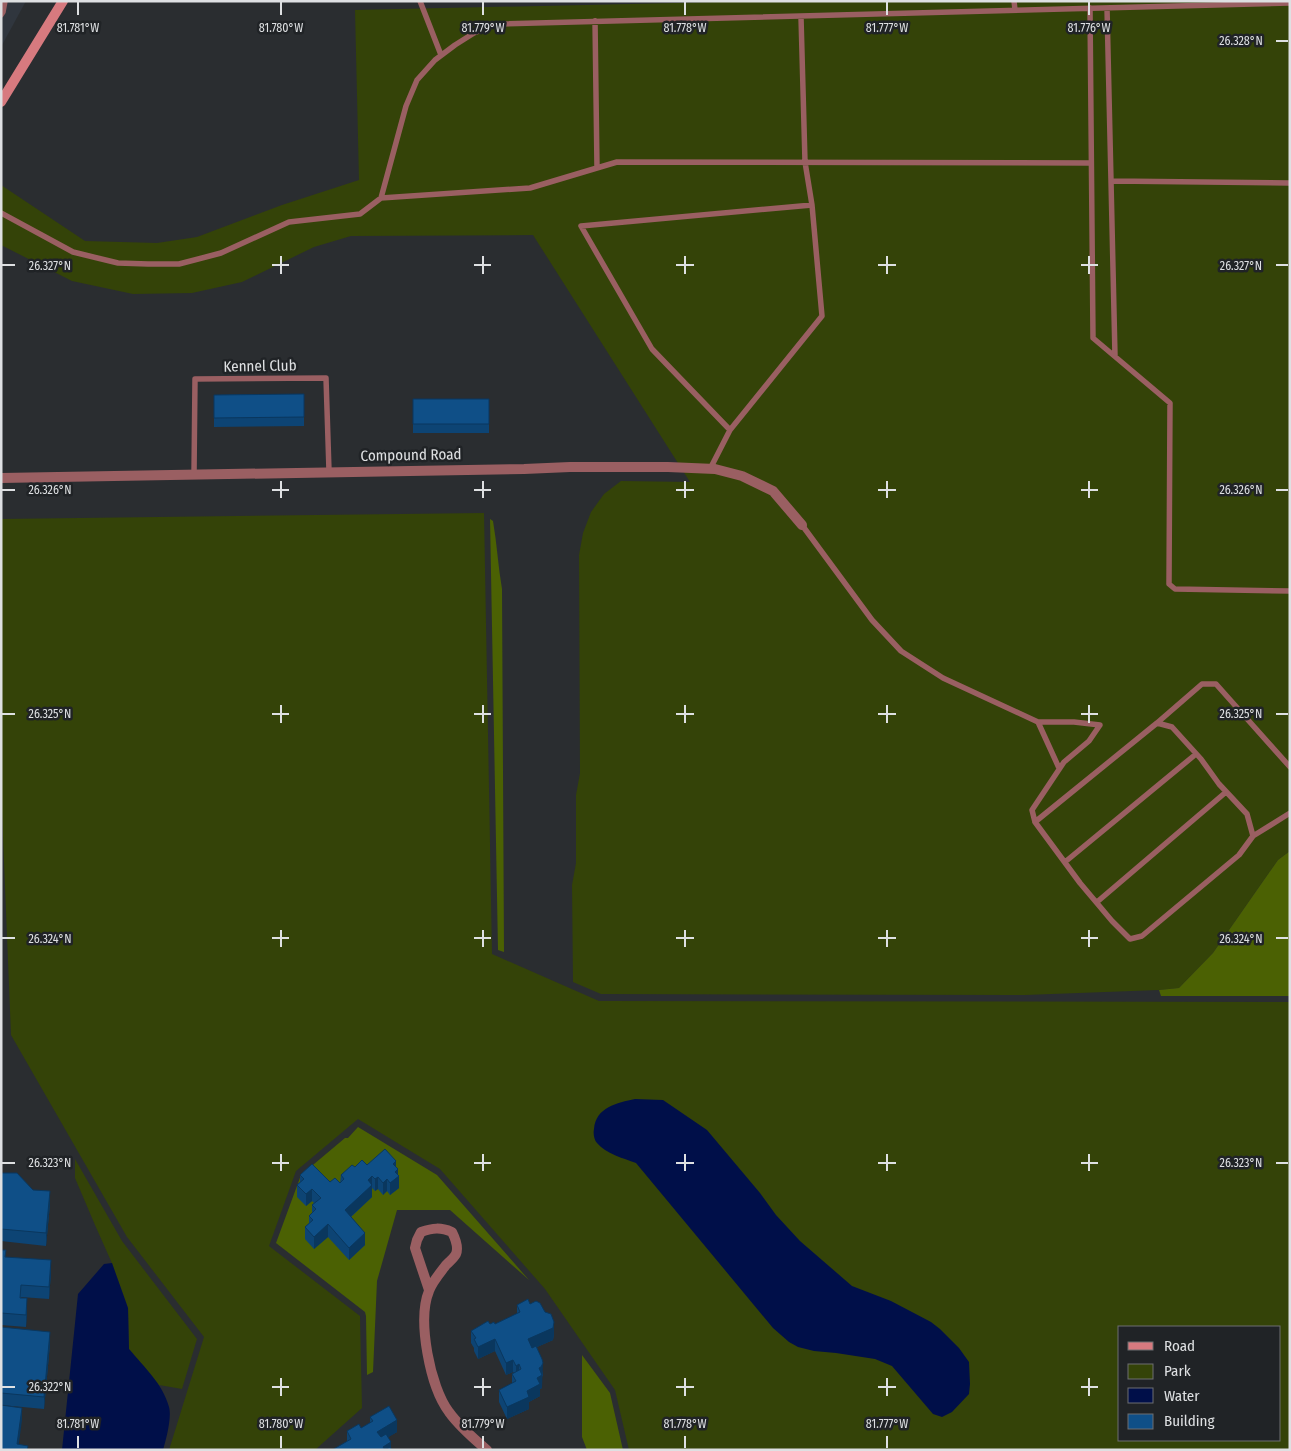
<svg xmlns="http://www.w3.org/2000/svg" width="1291" height="1451" viewBox="0 0 1291 1451" font-family="'Fira Sans Condensed',sans-serif">
<rect width="100%" height="100%" fill="#2a2d30"/>
<path fill="#30363e" d="M1 1H26L1 47Z"/>
<path fill="#344308" fill-rule="evenodd" d="M764 1H1290V851L1278 860 1213 953 1179 988 1159 990 1025 995 601 994 573 982 572 885 576 863V795L580 773 579 555 583 533 591 512 604 494 621 481 690 482 533 235 351 236 314 247 242 282 192 293 133 294 72 281 1 245V185L85 241 157 243 197 237 282 205 359 180 355 10Z
M484 513 492 954 599 1001 1290 1002V1450H629L615 1390 545 1289 440 1169 358 1119 296 1171 269 1246 360 1316 362 1408 315 1450H169L204 1337 127 1237 11 1035 1 787V519ZM1120 1327H1280V1440H1120Z
M75 1159 122 1241 197 1339 182 1389 159 1385 129 1349 128 1308 111 1261 95 1225 75 1178Z"/>
<path fill="#4b6103" d="M490 519 493 521C497 544 498 566 502 589L504 952 498 950Z
M1290 851V996H1161L1159 990 1179 988 1213 953 1278 860Z
M358 1127 437 1175 529 1280 450 1210H397L377 1281 373 1372 367 1375 366 1316 365 1312 276 1243 301 1175 345 1138H348Z
M582 1355 610 1393 623 1450H587L582 1437Z"/>
<path fill="#000f49" d="M635 1099 663 1100 707 1130 760 1193 776 1215 800 1241 852 1286 891 1301 931 1322 940 1329 959 1348 969 1362 970 1384 969 1394 952 1412 942 1417 933 1414 892 1366 875 1359 836 1353 814 1351 798 1347 789 1342 773 1328 636 1163C623 1158 606 1154 597 1143 594 1140 593 1133 594 1129 596 1107 617 1103 635 1099Z
M112 1263 128 1308 129 1349C144 1367 163 1384 169 1407 172 1417 166 1440 163 1450H62L78 1294 104 1264Z"/>
<g fill="none" stroke-linecap="round" stroke-linejoin="round">
<path stroke="#9a5f62" stroke-width="5.5" d="M420 1 441 55
M1014 1 1015 10
M1090 8 1093 338 1170 403 1169 584 1175 589 1290 591
M1107 8 1111 181
M1 15 3 12 5 1
M595 21 597 168
M381 198 530 188 617 162 1091 163
M1 213 73 252 118 263 148 264H179L221 253 289 222 360 214 381 198 406 106 417 80 435 60 455 45 474 33 497 24 1290 3
M1115 356 1111 181 1290 183
M730 430 652 349 581 226 812 205 805 162 801 17
M710 469 730 430 822 316 812 205
M194 474 195 379 326 378 329 471
M802 525 872 620 901 651 943 678 1038 722H1074L1100 725 1089 741 1064 762 1032 810 1035 822 1080 883 1112 921 1130 939 1142 936 1239 855 1253 836 1247 814 1219 784 1201 759 1172 727 1157 723 1035 822
M1038 722 1059 768
M1157 723 1202 684H1216L1290 767
M1253 836 1290 813
M1065 862 1196 754
M1097 902 1226 792"/>
<path stroke="#9a5f62" stroke-width="10" d="M1 478 524 469 570 467H668L715 469 742 476 773 491 802 525
M429 1290 415 1248 417 1240 421 1232C433 1228 440 1227 452 1232 455 1238 459 1247 456 1254 454 1258 449 1262 446 1265 440 1273 432 1282 429 1291 417 1320 430 1387 449 1412 459 1426 474 1439 487 1450"/>
<path stroke="#d77a7f" stroke-width="10" d="M1 102 63 1"/>
</g>
<path fill="#0d4474" d="M304 394V426L214 427V395Z
M413 399H489V433H413Z
M367 1165 396 1168 398 1175 399 1188 390 1195 387 1191 383 1195 378 1189 375 1191 372 1188V1197L351 1217 365 1245 349 1260 328 1237 314 1249 305 1239V1227L309 1224V1216L312 1213V1205L314 1203 312 1201 306 1206 297 1197V1185L300 1182V1175L330 1182 340 1183 341 1175 355 1167Z
M1 1173 33 1190 50 1204 46 1246 1 1241Z
M1 1250 6 1257 51 1272 49 1299 21 1297 27 1311 26 1327 1 1325Z
M530 1304 554 1334 553 1340 537 1347 543 1375 542 1377V1388L540 1389V1396L529 1402V1409L507 1419 499 1402V1390L512 1383V1374L514 1373 513 1372 506 1375 495 1351 478 1359 474 1351V1348L471 1343V1331L495 1324 517 1314V1305Z
M1 1327 50 1344 44 1409 1 1405Z
M370 1417 397 1432 388 1437 347 1442V1431L361 1428 370 1423Z"/>
<path fill="#0a375e" d="M396 1161V1171L398 1169V1176H399V1188L390 1195V1183L393 1164Z
M372 1176V1197L345 1222V1210L368 1180Z
M378 1177V1189L375 1191V1179Z
M387 1179V1191L383 1195V1183Z
M312 1189V1201L306 1206V1194Z
M50 1191V1204L46 1246V1233Z
M328 1224V1237L314 1249V1237Z
M365 1233V1245L349 1260V1248Z
M51 1260V1272L49 1299V1287Z
M27 1298V1311L26 1327V1315Z
M554 1322V1334L553 1340 528 1351V1339Z
M50 1332V1344L44 1409V1397Z
M495 1339V1351L478 1359V1347Z
M513 1360V1372L506 1375V1363Z
M543 1363 542 1388 540 1389V1396L529 1402V1409L507 1419V1407L527 1391 537 1378 539 1368Z
M519 1364V1376L516 1378V1366Z
M22 1408V1420L18 1450 17 1444Z
M397 1420V1432L377 1444V1432Z
M391 1442V1450H383V1447Z"/>
<path fill="#0f4f87" stroke="#0a375e" d="M304 394V417L214 418V395Z
M413 399H489V424H413Z
M385 1149 396 1161 393 1164 398 1169 395 1172 399 1176 390 1183 387 1179 383 1183 378 1177 375 1179 372 1176 368 1180 372 1185 345 1210 365 1233 349 1248 328 1224 314 1237 305 1227 313 1220 309 1216 316 1209 312 1205 321 1198 312 1189 306 1194 297 1185 304 1179 300 1175 312 1164 330 1182 335 1178 340 1183 344 1179 341 1175 352 1165 355 1167 362 1160 367 1165Z
M1 1173H17L33 1190 50 1191 46 1233 1 1229Z
M1 1250H6L5 1257 51 1260 49 1287 21 1285 20 1298H27L26 1315 1 1313Z
M528 1299 530 1304 536 1301 540 1303 545 1312 551 1314 554 1322 553 1328 528 1339 532 1348 536 1346 542 1359 543 1363 541 1367 539 1368 542 1375 537 1378 540 1384 527 1391 529 1397 507 1407 499 1390 516 1381 512 1374 521 1369 519 1364 516 1366 513 1360 506 1363 495 1339 478 1347 474 1339 476 1338 471 1331 488 1321 490 1324 494 1322 495 1324 520 1312 517 1305Z
M1 1327 50 1332 44 1397 1 1393Z
M1 1405 22 1408 17 1444 28 1446 27 1450H1Z
M389 1406 397 1420 377 1432 381 1437 386 1434 391 1442 383 1447 385 1450H332L351 1439 347 1431 359 1424 361 1428 373 1421 370 1417Z
M390 1447 392 1450H385Z"/>
<path fill="none" stroke="#dee0e2" stroke-width="2" d="M78 2V15M281 2V15M483 2V15M685 2V15M887 2V15M1089 2V15M1276 41H1288M281 256V274M483 256V274M685 256V274M887 256V274M1089 256V274M2 265H15M272 265H289M474 265H491M676 265H694M878 265H896M1081 265H1098M1276 265H1288M281 481V498M483 481V498M685 481V498M887 481V498M1089 481V498M2 490H15M272 490H289M474 490H491M676 490H694M878 490H896M1081 490H1098M1276 490H1288M281 705V723M483 705V723M685 705V723M887 705V723M1089 705V723M2 714H15M272 714H289M474 714H491M676 714H694M878 714H896M1081 714H1098M1276 714H1288M281 930V947M483 930V947M685 930V947M887 930V947M1089 930V947M2 938H15M272 938H289M474 938H491M676 938H694M878 938H896M1081 938H1098M1276 938H1288M281 1154V1171M483 1154V1171M685 1154V1171M887 1154V1171M1089 1154V1171M2 1163H15M272 1163H289M474 1163H491M676 1163H694M878 1163H896M1081 1163H1098M1276 1163H1288M281 1378V1396M483 1378V1396M685 1378V1396M887 1378V1396M1089 1378V1396M2 1387H15M272 1387H289M474 1387H491M676 1387H694M878 1387H896M1081 1387H1098M78 1436V1448M281 1436V1448M483 1436V1448M685 1436V1448M887 1436V1448"/>
<g text-anchor="middle" dominant-baseline="central" stroke-width="5" stroke-linejoin="round" paint-order="stroke">
<g font-size="15" fill="#dee0e2" stroke="#202326">
<text transform="translate(260 366) rotate(-1)">Kennel Club</text>
<text transform="translate(411 455) rotate(-1)">Compound Road</text>
</g>
</g>
<g font-size="12" text-anchor="middle" fill="#dee0e2" stroke="#202326" stroke-width="5" stroke-linejoin="round" paint-order="stroke">
<text x="78" y="32">81.781°W</text>
<text x="281" y="32">81.780°W</text>
<text x="483" y="32">81.779°W</text>
<text x="685" y="32">81.778°W</text>
<text x="887" y="32">81.777°W</text>
<text x="1089" y="32">81.776°W</text>
<text x="1241" y="45">26.328°N</text>
<text x="50" y="270">26.327°N</text>
<text x="1241" y="270">26.327°N</text>
<text x="50" y="494">26.326°N</text>
<text x="1241" y="494">26.326°N</text>
<text x="50" y="718">26.325°N</text>
<text x="1241" y="718">26.325°N</text>
<text x="50" y="943">26.324°N</text>
<text x="1241" y="943">26.324°N</text>
<text x="50" y="1167">26.323°N</text>
<text x="1241" y="1167">26.323°N</text>
<text x="50" y="1391">26.322°N</text>
<text x="78" y="1428">81.781°W</text>
<text x="281" y="1428">81.780°W</text>
<text x="483" y="1428">81.779°W</text>
<text x="685" y="1428">81.778°W</text>
<text x="887" y="1428">81.777°W</text>
</g>
<rect width="1291" height="1451" fill="none" stroke="#dee0e2" stroke-width="5"/>
<rect x="1118" y="1326" width="162" height="115" fill="#202326" stroke="#6c6f71"/>
<rect x="1128" y="1342" width="25" height="8" fill="#d77a7f" stroke="#6c6f71"/>
<text x="1164" y="1351" font-size="15" fill="#dee0e2">Road</text>
<rect x="1128" y="1364" width="25" height="15" fill="#344308" stroke="#6c6f71"/>
<text x="1164" y="1376" font-size="15" fill="#dee0e2">Park</text>
<rect x="1128" y="1388" width="25" height="15" fill="#000f49" stroke="#6c6f71"/>
<text x="1164" y="1401" font-size="15" fill="#dee0e2">Water</text>
<rect x="1128" y="1414" width="25" height="15" fill="#0f4f87" stroke="#6c6f71"/>
<text x="1164" y="1426" font-size="15" fill="#dee0e2">Building</text>
</svg>
